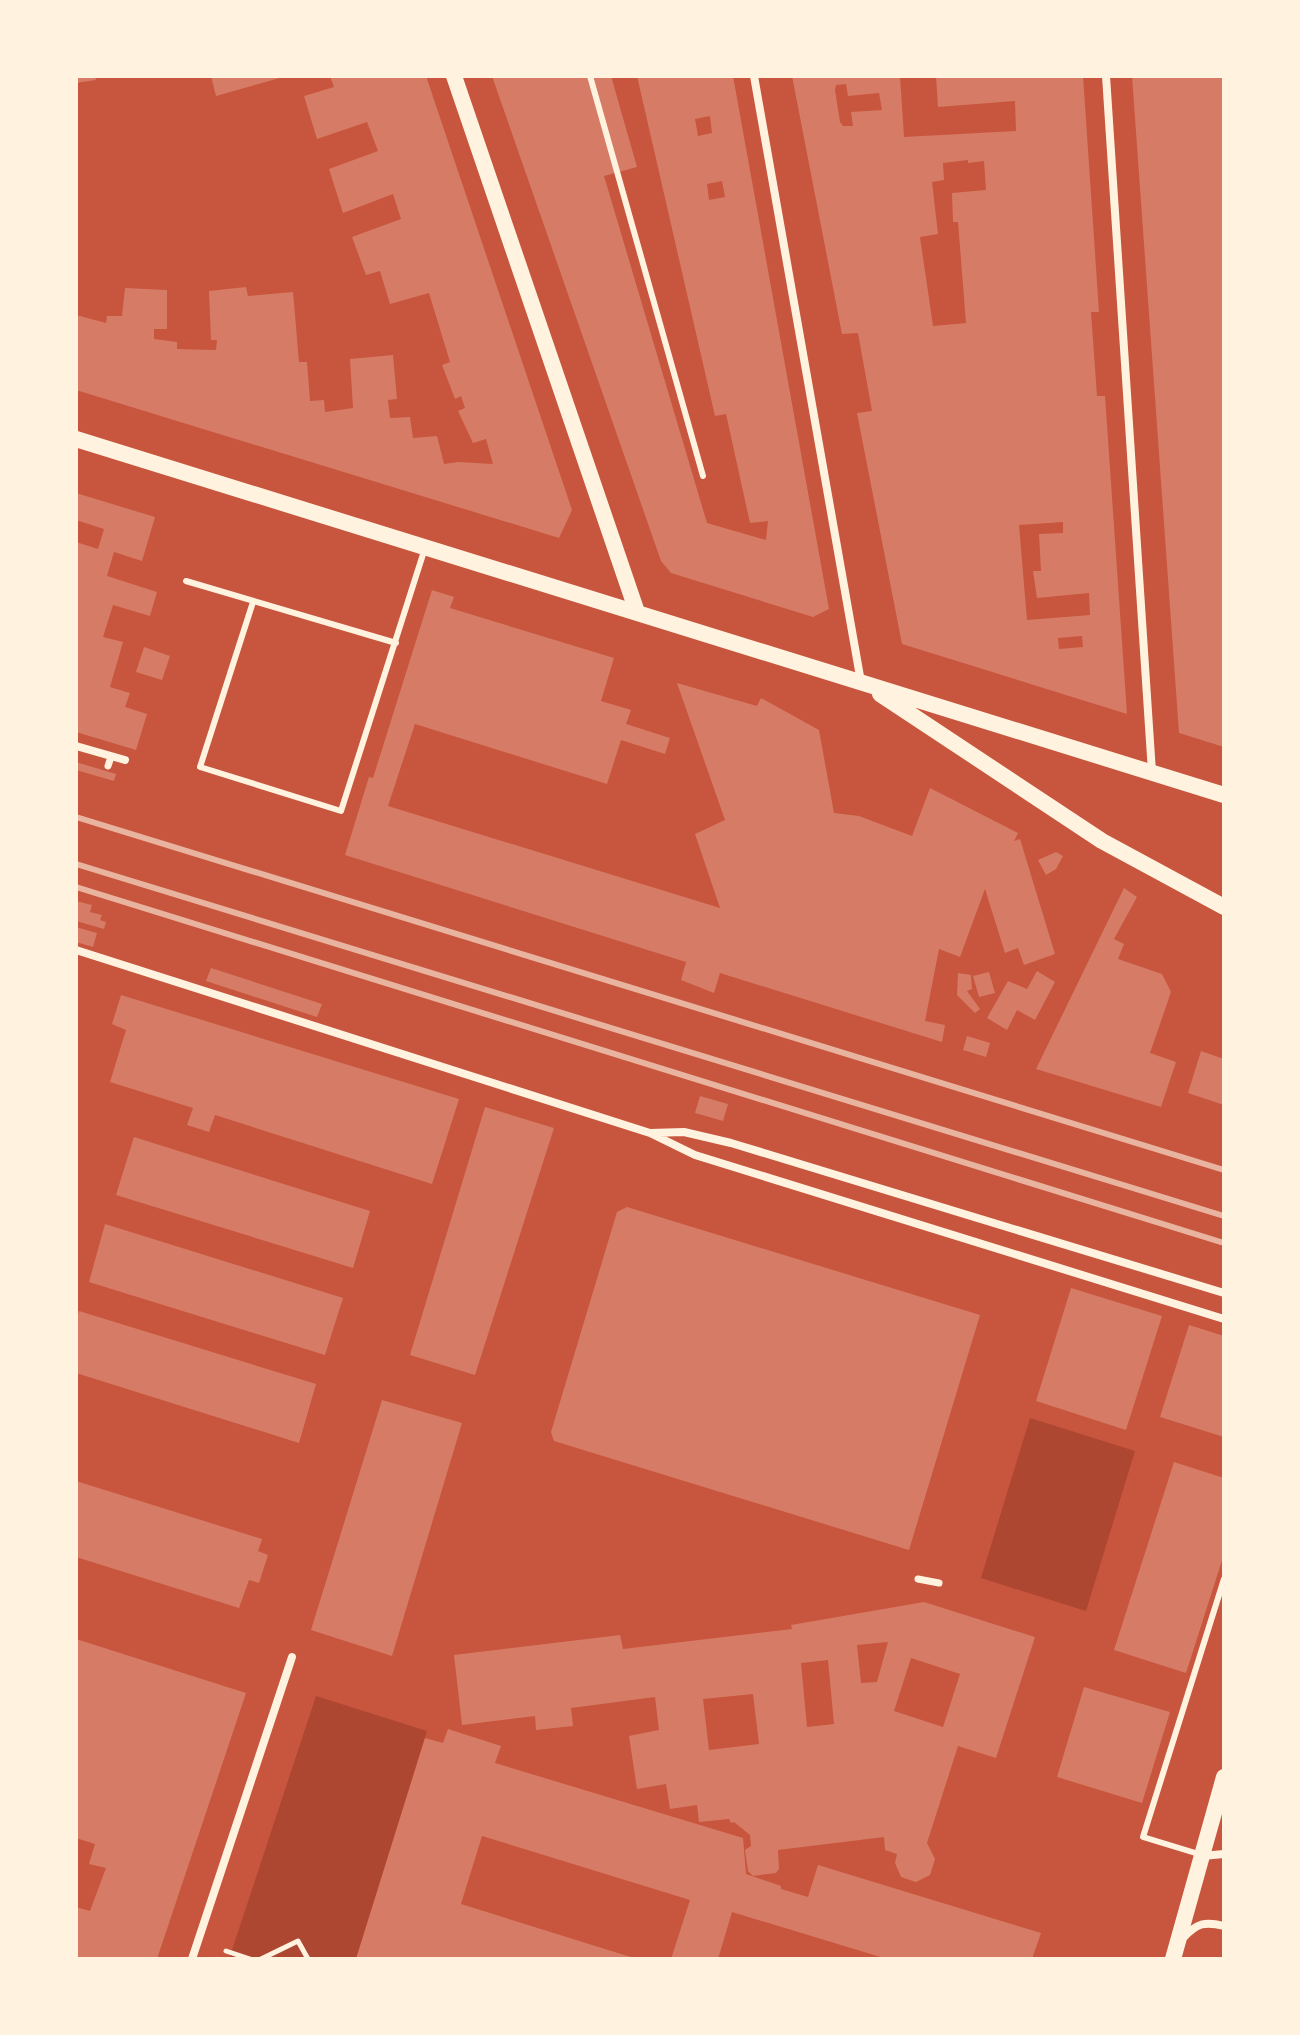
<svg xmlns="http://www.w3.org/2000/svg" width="1300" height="2035" viewBox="0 0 1300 2035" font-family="'DejaVu Sans',sans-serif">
<rect width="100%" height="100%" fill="#c8553d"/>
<path fill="#ae4732" d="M1030 1418 1135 1451 1086 1611 981 1578Z
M316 1696 427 1731 356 1959H229Z"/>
<path fill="#d67c66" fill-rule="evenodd" d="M76 76H95L96 80 76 83Z
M211 76H283V77L216 96Z
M330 76H426L572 510 559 538 76 390V315L106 323 107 316H122L125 288 167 290V329H154V339L177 342V349L216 350 217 340H211L209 291 246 287 248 296 293 292 299 362H307L310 401 324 400 325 412 353 408 350 359 393 355 397 399 388 400 390 418 410 417 413 438 437 436 444 464 458 462 493 464 486 439 473 443 458 411 465 408 461 396 455 399 442 365 450 362 429 293 390 304 380 271 366 275 352 237 401 219 393 194 343 213 329 169 378 151 367 122 317 139 304 96 334 87Z
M492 76H611L637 167 604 176 707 523 766 540 768 521 750 523 726 414 715 416 637 76H733L829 609 813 617 671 573 661 561ZM710 116 712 133 698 136 695 119ZM722 181 725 197 709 200 707 184Z
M792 76H900L904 137 1016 131 1015 101 938 107 936 76H1083L1099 312H1091L1097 396H1105L1127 714 902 644 857 413 872 411 858 333 842 334ZM846 84 848 96 879 93 882 110 851 112 853 126H843L840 122 835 90 836 85ZM968 160V163L984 161 986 190 952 193 953 222H958L966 323 933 326 920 237 938 234 932 182 944 180 943 163ZM1063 522V533L1039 534 1041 571H1033L1037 598 1089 593 1090 615 1027 620 1019 525ZM1082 636 1083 647 1059 649 1058 638Z
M1132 76H1224V747L1179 733Z
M76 493 155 517 142 561 114 552 107 576 157 592 150 616 113 605 103 637 123 642 110 687 130 693 125 707 147 714 136 750 76 732V542L98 549 104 529 76 520Z
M432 590 454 597 450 608 614 658 601 701 631 710 626 724 670 738 665 754 621 740 607 784 415 724 388 806 720 908 695 834 725 820 677 683 757 706 761 698 819 730 834 813 859 816 912 836 930 788 1018 833 1014 841 1020 839 1055 954 1024 965 1018 948 1005 953 985 889 960 957 939 949 925 1021 945 1025 942 1042 720 973 714 993 681 980 686 962 345 855 369 777 373 778Z
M144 647 170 656 162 680 136 672Z
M76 762 116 774 114 781 76 770Z
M1056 852 1063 856 1056 869 1046 875 1038 860Z
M1124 888 1137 897 1114 939 1124 944 1118 959 1162 974 1171 992 1150 1053 1176 1062 1161 1107 1036 1069Z
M76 901 92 905 90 912 102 915 100 920 106 922 104 929 76 921Z
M76 927 97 933 93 947 76 942Z
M211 968 322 1004 317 1017 206 981Z
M1037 971 1055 982 1035 1020 1017 1010 1007 1030 987 1018 1008 981 1027 989Z
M989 972 995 993 979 997 973 976Z
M958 973 971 975 972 989 967 991 980 1009 975 1013 957 995Z
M121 995 459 1099 432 1184 215 1115 209 1132 187 1125 193 1108 110 1082 126 1030 112 1024Z
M967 1036 990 1043 986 1057 963 1050Z
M1201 1051 1224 1059V1105L1188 1093Z
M700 1096 728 1104 723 1121 695 1113Z
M485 1107 554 1128 475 1375 410 1355Z
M134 1137 370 1211 353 1268 116 1195Z
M627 1207 980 1315 909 1550 554 1441 551 1432 617 1212Z
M105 1224 343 1298 325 1355 89 1282Z
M1071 1288 1162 1316 1126 1430 1036 1401Z
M79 1311 316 1384 299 1443 76 1373V1320Z
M1189 1325 1224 1336V1437L1160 1417Z
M382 1400 462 1423 392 1656 311 1630Z
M1174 1462 1224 1478V1554L1186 1673 1114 1650Z
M76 1481 262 1539 258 1551 268 1555 259 1583 249 1580 239 1608 76 1557Z
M924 1602 1035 1637 996 1758 958 1746 927 1843 935 1859 930 1875 916 1882 901 1877 895 1863 897 1854 885 1850 884 1837 778 1850 779 1869 776 1873 753 1876 748 1871 745 1850 751 1846 750 1835 734 1822 731 1823 729 1819 699 1822 697 1805 670 1809 666 1784 637 1789 629 1736 659 1730 655 1697 571 1708 573 1726 536 1730 535 1716 462 1725 454 1655 620 1635 623 1649 792 1629 791 1625ZM888 1642 877 1682 861 1683 857 1645ZM911 1658 960 1674 943 1727 894 1711ZM828 1660 834 1724 807 1727 801 1663ZM753 1694 759 1744 709 1750 703 1699Z
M76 1639 246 1693 157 1959H76V1907L90 1911 106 1868 89 1864 95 1844 76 1838Z
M1084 1687 1170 1712 1142 1803 1057 1777Z
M448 1729 501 1746 495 1763 743 1838 746 1874 781 1886V1889L808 1897 818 1865 1041 1933 1032 1959H887L732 1912 718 1959H671L690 1900 482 1836 461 1904 637 1959H356L425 1738 443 1743Z"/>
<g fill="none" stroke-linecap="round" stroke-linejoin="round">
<path stroke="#fff3e0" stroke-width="5" d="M226 1951 250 1959
M261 1959 298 1941 308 1959"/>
<path stroke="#fff3e0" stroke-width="6" d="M590 76 703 476
M186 581 396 643
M253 602 200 767 341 811 425 548
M1202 1855 1143 1837 1224 1579"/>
<path stroke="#fff3e0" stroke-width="7" d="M108 766 111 757
M918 1579 939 1583"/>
<path stroke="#fff3e0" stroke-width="8" d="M754 76 861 682
M1106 76 1152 772
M76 746 125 760
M76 950 650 1133 695 1155 1224 1319
M650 1133 684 1132 731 1143 1224 1293
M1202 1856 1224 1854
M1183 1938C1197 1923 1205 1921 1224 1926
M192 1959 292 1657"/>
<path stroke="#fff3e0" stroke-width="16" d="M454 76 637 612
M76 439 1224 795
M880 694 1102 841 1224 907
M1173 1959 1224 1777"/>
<path stroke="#e9b49f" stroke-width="6" d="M76 817 1224 1170
M76 864 1224 1216
M76 887 1224 1243"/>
</g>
<rect width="1300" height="2035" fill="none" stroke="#fff3e0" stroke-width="156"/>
</svg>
